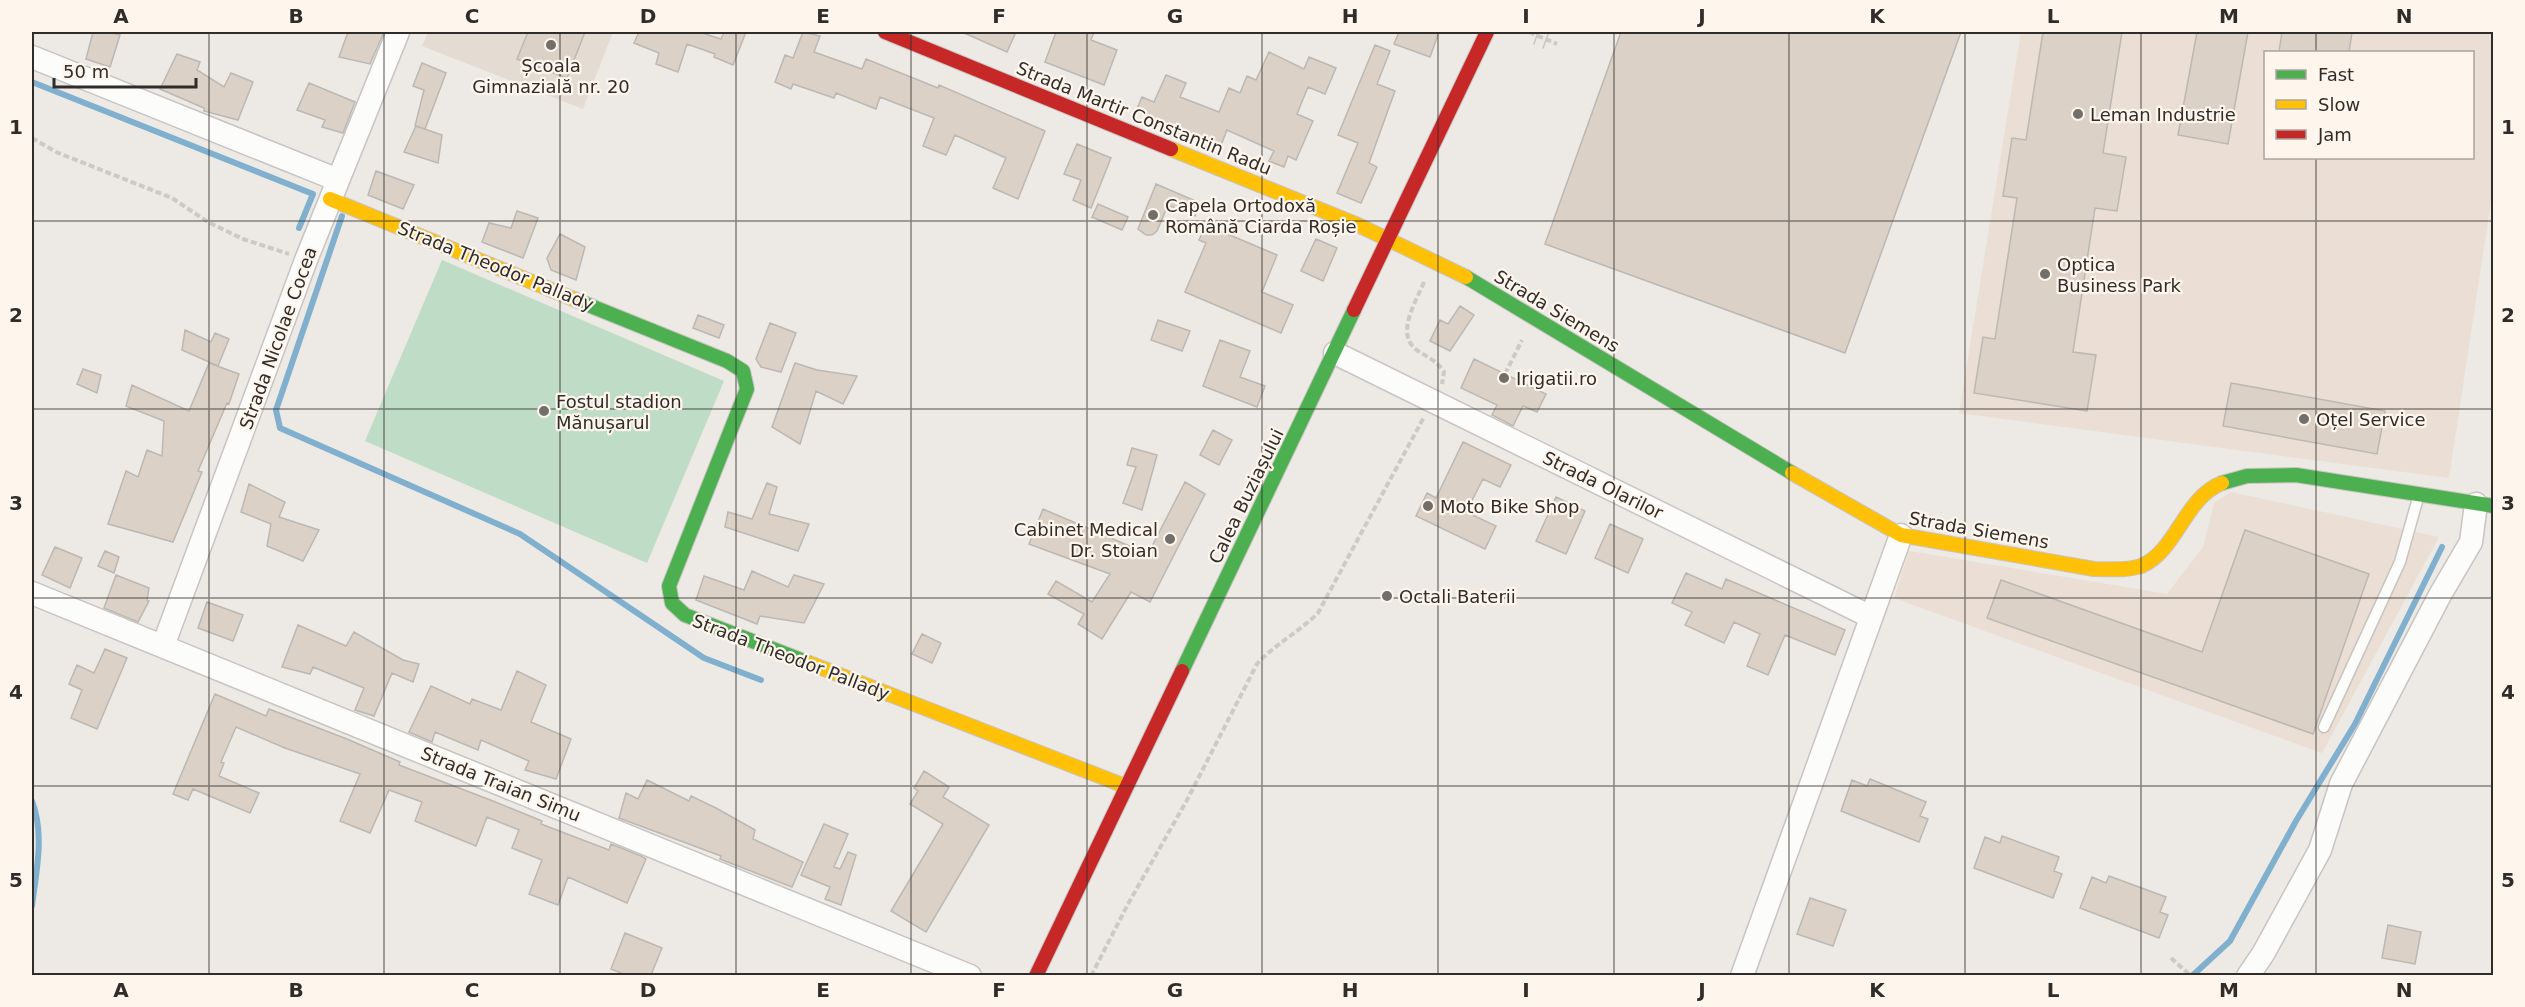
<svg xmlns="http://www.w3.org/2000/svg" width="2525" height="1007" viewBox="0 0 2525 1007" font-family="'DejaVu Sans',sans-serif">
<rect width="100%" height="100%" fill="#ede9e4"/>
<path fill="#e4dcd2" d="M428 32H613L583 109 422 46Z"/>
<path fill="#ebded4" fill-rule="evenodd" d="M2021 32H2493V188L2449 478 1959 413ZM2266 52H2472V158H2266Z
M2231 492 2439 537 2322 753 1894 598 1909 551 2167 594 2203 547 2214 503Z"/>
<path fill="#bedcc6" d="M442 260 724 381 647 563 365 441Z"/>
<g fill="none" stroke-linecap="round" stroke-linejoin="round">
<path stroke="#80b0ce" stroke-width="6" d="M32 82 313 194 299 228
M342 216 276 410 280 428 520 534 704 658 761 680
M32 801C45 834 36 873 32 906
M2192 976 2230 941 2296 821 2355 724 2442 547"/>
</g>
<path fill="#dcd1c6" stroke="#bbb8b4" stroke-width="1.5" d="M93 32H109L120 35 110 67 86 59Z
M348 32H384L370 64 339 57Z
M528 32H585L567 78 517 59Z
M639 32H699L721 39 724 32H746L733 65 714 57 715 54 687 44 678 72 656 64 659 53 634 43Z
M803 32 820 36 814 52 862 69 866 59 938 88 939 85 1045 131 1018 199 993 188 1006 158 955 135 946 155 923 146 934 118 880 97 876 109 836 93 834 98 793 84 791 89 775 82 785 55 793 58Z
M962 32H1016L1007 52Z
M1056 32H1094L1091 40 1117 50 1104 85 1045 62Z
M1399 32H1439L1430 57 1394 44Z
M1621 32H1961L1845 353 1545 244Z
M2043 32H2122L2103 153 2126 157 2117 211 2095 208 2073 352 2096 355 2087 411 1974 393 1983 337 1995 339 2017 198 2003 196 2012 138 2026 140Z
M2197 32H2248L2228 144 2178 135Z
M2282 32H2352L2349 52H2279Z
M1375 45 1390 51 1377 84 1395 91 1369 163 1377 167 1361 203 1337 193 1358 143 1338 135Z
M1269 52 1304 69 1309 57 1336 68 1325 94 1308 87 1297 114 1313 121 1296 160 1288 156 1284 167 1269 161 1274 151 1227 130 1221 145 1136 111 1142 97 1154 102 1166 75 1186 83 1180 97 1219 112 1229 88 1240 93 1247 76 1256 80Z
M177 54 200 62 197 70 224 87 231 73 253 82 238 120 204 111V108L160 89Z
M422 63 446 73 425 129 415 126 424 90 413 86Z
M309 83 355 102 343 133 322 127 325 120 297 110Z
M416 126 442 135 438 163 404 152Z
M1077 144 1111 158 1091 208 1073 200 1081 180 1064 174Z
M376 171 414 185 403 209 368 195Z
M1156 184 1200 203 1195 216 1168 205 1157 231 1152 235H1146L1138 229Z
M1098 204 1128 217 1122 230 1092 217Z
M517 211 538 218 523 258 482 242 489 223 511 228Z
M1206 225 1277 255 1262 292 1293 305 1281 333 1185 292 1206 243 1199 240Z
M560 234 585 247 576 280 551 270 547 258Z
M1316 239 1337 248 1323 281 1301 271Z
M1460 306 1474 315 1450 351 1430 341 1440 320 1448 324Z
M698 315 724 325 719 338 693 328Z
M1158 320 1190 331 1182 351 1151 340Z
M770 323 796 333 781 372 761 367 756 359Z
M185 330 211 342 215 333 229 339 218 366 182 350Z
M1220 340 1250 351 1240 377 1265 386 1257 407 1203 386Z
M1474 359 1546 394 1537 412 1523 406 1513 426 1492 415 1497 405 1461 388Z
M209 363 239 374 229 404 227 403 198 471 202 472 173 542 108 524 126 471 138 477 147 450 162 456 164 421 126 406 132 385 189 411Z
M795 363 817 370 857 376 843 404 816 391 800 444 772 427Z
M83 369 101 375 97 393 77 384Z
M2231 383 2385 411 2377 454 2223 426Z
M1213 430 1232 440 1219 465 1200 455Z
M1463 442 1511 465 1500 487 1483 479 1466 512 1496 526 1485 549 1416 516 1427 493 1436 498Z
M1132 448 1157 455 1142 510 1123 503 1136 467 1127 465Z
M1185 482 1205 494 1150 602 1131 592 1102 639 1078 624 1084 614 1048 594 1056 581 1092 602 1110 574 1029 544 1043 509 1148 554Z
M767 483 777 487 769 514 809 524 798 551 725 527 728 512 752 519Z
M249 484 285 502 279 517 319 530 303 561 267 546 271 524 241 512Z
M1556 497 1585 511 1566 554 1536 541Z
M1610 524 1643 539 1628 573 1595 558Z
M2245 530 2369 574 2313 734 1987 618 2001 580 2202 652Z
M55 547 82 558 70 588 42 575Z
M105 551 119 557 114 573 98 566Z
M752 571 788 587 794 575 824 584 804 623 760 616 757 624 696 600 704 576 744 590Z
M1686 573 1722 589 1726 579 1845 630 1835 655 1785 635 1768 675 1747 666 1760 634 1734 622 1724 643 1685 625 1692 612 1672 603Z
M116 575 149 588 147 600 149 601 138 622 104 608Z
M207 602 243 615 233 641 198 628Z
M298 625 346 646 354 632 403 660 419 664 413 682 392 673 374 716 355 710 364 688 313 667 310 674 282 667Z
M922 634 941 643 932 663 912 654Z
M105 649 127 658 97 729 71 718 82 690 69 684 77 665 94 673Z
M517 671 546 685 531 722 571 739 556 779 525 770 529 761 481 740 478 750 435 732 432 742 409 732 431 686 470 704 472 699 501 710Z
M215 694 266 716 269 709 347 739 400 762 399 765 493 801 542 821 541 824 609 850 611 844 641 856 646 859 627 903 568 877 558 905 529 894 542 860 512 848 519 830 487 817 476 846 415 821 422 802 389 790 370 833 340 821 360 774 285 748 236 727 221 762 224 763 219 776 259 793 250 813 193 789 188 800 173 794Z
M924 771 949 787 943 797 989 825 926 932 891 911 943 824 910 804 918 791 914 788Z
M1870 779 1926 802 1920 816 1928 819 1919 842 1841 811 1852 780 1867 786Z
M647 780 689 801 691 796 716 808 755 830 753 839 803 862 792 887 720 859 721 856 619 818 626 793 638 799Z
M824 824 848 834 834 867 840 869 848 852 856 855 841 905 825 899 830 887 801 875Z
M2002 836 2059 857 2054 871 2062 874 2053 898 1974 868 1985 837 2000 843Z
M2109 876 2166 897 2160 912 2168 915 2159 938 2080 908 2092 877 2106 883Z
M1810 898 1846 910 1833 946 1797 934Z
M2388 925 2421 932 2415 964 2382 958Z
M625 933 662 948 651 975H626L611 969Z"/>
<g fill="none" stroke-linecap="round" stroke-linejoin="round">
<defs>
<path id="lane" d="M2324 727 2400 562 2418 498"/>
<path id="street" d="M32 57 338 180
M1335 353 1871 617
M32 593 970 976
M163 646 306 260 398 32
M1742 976 1901 535
M2248 976 2263 954 2320 850 2341 784 2440 595 2471 542 2476 504"/>
<path id="fast" d="M1466 277 1792 473
M576 300 727 361 743 371 747 389 669 586 672 603 685 615 809 663
M2222 483 2247 476 2296 475 2494 506
M1182 671 1354 310"/>
<path id="slow" d="M1171 149 1358 225 1466 277
M330 199 576 300
M1792 473 1901 535 2094 569C2109 569 2126 571 2141 566 2177 551 2184 498 2222 483
M809 663 1125 786"/>
<path id="jam" d="M885 32 1171 149
M1354 310 1487 32
M1036 976 1182 671"/>
</defs>
<use href="#lane" stroke="#c8c4c1" stroke-width="13"/>
<use href="#street" stroke="#c8c4c1" stroke-width="25"/>
<use href="#fast" stroke="#c8c4c1" stroke-width="16"/>
<use href="#slow" stroke="#c8c4c1" stroke-width="16"/>
<use href="#jam" stroke="#c8c4c1" stroke-width="16"/>
<path stroke="#cacac8" stroke-width="4" stroke-dasharray="6 3" stroke-linecap="butt" d="M1529 32 1557 44
M32 138 56 152 172 198 208 222 243 239 289 254
M1424 282C1416 302 1394 335 1418 351 1428 357 1438 362 1444 372L1442 384
M1505 374 1522 340
M2171 958 2191 976
M1091 976 1128 904 1187 800 1257 664C1275 644 1299 632 1318 613L1424 417"/>
<use href="#lane" stroke="#fcfcfb" stroke-width="10"/>
<use href="#street" stroke="#fcfcfb" stroke-width="22"/>
<use href="#fast" stroke="#4caf50" stroke-width="14"/>
<use href="#slow" stroke="#ffc107" stroke-width="14"/>
<use href="#jam" stroke="#c62828" stroke-width="14"/>
<path stroke="#c8c6c5" stroke-width="1.5" d="M1534 44 1538 32
M1543 48 1549 32"/>
</g>
<path fill="none" stroke="#2f2c29" stroke-width="1.5" stroke-opacity="0.55" d="M209 32V976M384 32V976M560 32V976M736 32V976M911 32V976M1087 32V976M1262 32V976M1438 32V976M1614 32V976M1789 32V976M1965 32V976M2141 32V976M2316 32V52M2316 158V976M32 221H2494M32 409H2494M32 598H2494M32 786H2494"/>
<g fill="#726e6a" stroke="#fef6ed" stroke-width="2">
<circle cx="551" cy="45" r="6"/>
<circle cx="2078" cy="114" r="6"/>
<circle cx="1153" cy="215" r="6"/>
<circle cx="2045" cy="274" r="6"/>
<circle cx="1504" cy="378" r="6"/>
<circle cx="544" cy="411" r="6"/>
<circle cx="2304" cy="419" r="6"/>
<circle cx="1428" cy="506" r="6"/>
<circle cx="1170" cy="539" r="6"/>
<circle cx="1387" cy="596" r="6"/>
</g>
<g text-anchor="middle" dominant-baseline="central" stroke-width="4.5" stroke-linejoin="round" paint-order="stroke">
<g font-size="18" fill="#2f2c29" stroke="#fef6ed" text-anchor="start">
<text x="551" y="65" text-anchor="middle">Școala<tspan x="551" dy="21">Gimnazială nr. 20</tspan></text>
<text x="2090" y="114">Leman Industrie</text>
<text x="1165" y="205">Capela Ortodoxă<tspan x="1165" dy="21">Română Ciarda Roșie</tspan></text>
<text x="2057" y="264">Optica<tspan x="2057" dy="21">Business Park</tspan></text>
<text x="1516" y="378">Irigatii.ro</text>
<text x="556" y="401">Fostul stadion<tspan x="556" dy="21">Mănușarul</tspan></text>
<text x="2316" y="419">Oțel Service</text>
<text x="1440" y="506">Moto Bike Shop</text>
<text x="1158" y="529" text-anchor="end">Cabinet Medical<tspan x="1158" dy="21">Dr. Stoian</tspan></text>
<text x="1399" y="596">Octali Baterii</text>
</g>
<g font-size="18" fill="#2f2c29" stroke="#fef6ed">
<text transform="translate(1144 118) rotate(22)">Strada Martir Constantin Radu</text>
<text transform="translate(496 266) rotate(22)">Strada Theodor Pallady</text>
<text transform="translate(1557 311) rotate(31)">Strada Siemens</text>
<text transform="translate(278 338) rotate(-70)">Strada Nicolae Cocea</text>
<text transform="translate(1603 485) rotate(26)">Strada Olarilor</text>
<text transform="translate(1246 496) rotate(-64)">Calea Buziașului</text>
<text transform="translate(1979 530) rotate(10)">Strada Siemens</text>
<text transform="translate(791 657) rotate(21)">Strada Theodor Pallady</text>
<text transform="translate(501 784) rotate(22)">Strada Traian Simu</text>
</g>
</g>
<rect width="2525" height="1007" fill="none" stroke="#fef6ed" stroke-width="66"/>
<rect x="2264" y="51" width="210" height="108" fill="#fef6ed" stroke="#aba59f" stroke-width="1.5"/>
<rect x="2276" y="70" width="30" height="9" fill="#4caf50" stroke="#aba59f" stroke-width="1.5"/>
<text x="2318" y="81" font-size="18" fill="#2f2c29">Fast</text>
<rect x="2276" y="100" width="30" height="9" fill="#ffc107" stroke="#aba59f" stroke-width="1.5"/>
<text x="2318" y="111" font-size="18" fill="#2f2c29">Slow</text>
<rect x="2276" y="130" width="30" height="9" fill="#c62828" stroke="#aba59f" stroke-width="1.5"/>
<text x="2318" y="141" font-size="18" fill="#2f2c29">Jam</text>
<path d="M54 78v9h142v-9" fill="none" stroke="#2f2c29" stroke-width="3"/>
<text x="63" y="78" font-size="18" fill="#2f2c29" stroke="#fef6ed" stroke-width="4.5" paint-order="stroke">50 m</text>
<rect x="33" y="33" width="2459" height="941" fill="none" stroke="#2f2c29" stroke-width="2"/>
<g font-size="20" text-anchor="middle" font-weight="bold" fill="#2f2c29">
<text x="121" y="23">A</text>
<text x="296" y="23">B</text>
<text x="472" y="23">C</text>
<text x="648" y="23">D</text>
<text x="823" y="23">E</text>
<text x="999" y="23">F</text>
<text x="1175" y="23">G</text>
<text x="1350" y="23">H</text>
<text x="1526" y="23">I</text>
<text x="1702" y="23">J</text>
<text x="1877" y="23">K</text>
<text x="2053" y="23">L</text>
<text x="2229" y="23">M</text>
<text x="2404" y="23">N</text>
<text x="16" y="134">1</text>
<text x="2508" y="134">1</text>
<text x="16" y="322">2</text>
<text x="2508" y="322">2</text>
<text x="16" y="510">3</text>
<text x="2508" y="510">3</text>
<text x="16" y="699">4</text>
<text x="2508" y="699">4</text>
<text x="16" y="887">5</text>
<text x="2508" y="887">5</text>
<text x="121" y="997">A</text>
<text x="296" y="997">B</text>
<text x="472" y="997">C</text>
<text x="648" y="997">D</text>
<text x="823" y="997">E</text>
<text x="999" y="997">F</text>
<text x="1175" y="997">G</text>
<text x="1350" y="997">H</text>
<text x="1526" y="997">I</text>
<text x="1702" y="997">J</text>
<text x="1877" y="997">K</text>
<text x="2053" y="997">L</text>
<text x="2229" y="997">M</text>
<text x="2404" y="997">N</text>
</g>
</svg>
